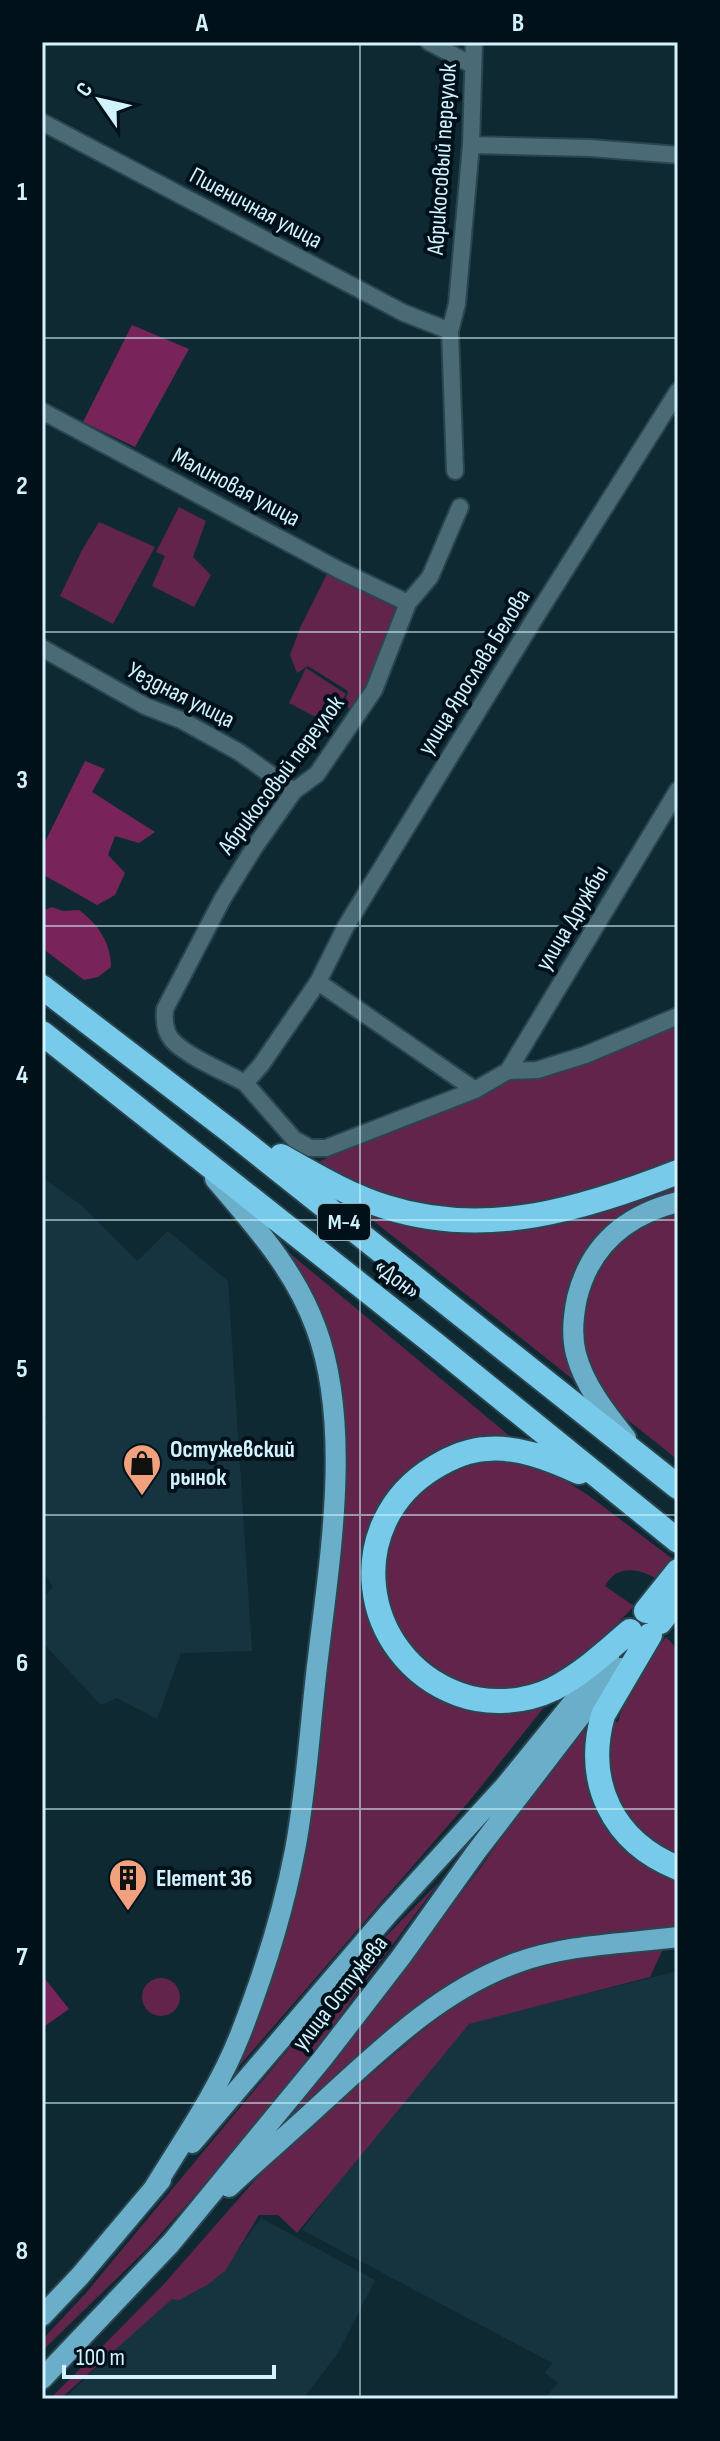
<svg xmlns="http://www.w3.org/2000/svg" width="720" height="2441" viewBox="0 0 720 2441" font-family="'Sofia Sans Condensed',sans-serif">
<rect width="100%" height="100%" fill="#0e2932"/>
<path fill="#16343f" d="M42 1177 81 1205 137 1261 168 1231 228 1281 252 1651 181 1653 157 1719 117 1698 101 1705 42 1642V1599L53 1587 42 1569V1425L47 1416 42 1413Z
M678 1971V2399H544L558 2383 545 2373 552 2363 302 2230 401 2099 469 2023Z
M261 2218 375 2280 338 2353 303 2399H64L174 2292 227 2266Z"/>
<path fill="#63244c" d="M179 507 206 521 193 557 211 575 194 607 152 586 165 556 156 552Z
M99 522 155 547 113 624 60 596 81 552Z
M327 574 401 611 369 688 350 710 345 703 348 691 308 666 297 673 290 655 300 628Z
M306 668 346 694 327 723 289 703Z
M678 1025V1460L619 1413 608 1401 592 1375 575 1381 370 1218 320 1166 319 1162 353 1144 494 1085 525 1077 544 1075 603 1057Z
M287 1251 558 1476 588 1495 678 1563 664 1584C646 1570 618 1561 605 1586L634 1606 577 1666 471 1799 227 2080 262 2002 344 1467Z
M666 1637 678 1650V1928L517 1952 481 1967 446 1987 422 2005 283 2126 479 1870 514 1820 590 1722H618C627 1690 647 1663 666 1637Z
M439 1882 300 2070 214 2174 148 2248 42 2351V2340L86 2293 360 1963Z
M663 1949 650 1977 469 2024 297 2233 278 2215H259L225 2271 207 2285 179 2300 172 2299 60 2399H50L164 2284 264 2170 323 2115 449 2008 501 1979 557 1961Z
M142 1997a19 19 0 1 1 38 0a19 19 0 1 1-38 0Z"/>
<path fill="#78245a" d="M132 325 189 349 135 447 83 422Z
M85 761 105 769 92 792 155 832 139 843 115 836 108 855 125 873 115 895 97 905 42 874V848Z
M52 907 63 911 79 910C98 924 111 943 111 967L98 977 84 980 42 948V911Z
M42 1975 69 2009 42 2028Z"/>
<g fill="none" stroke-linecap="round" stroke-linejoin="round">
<defs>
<path id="street" d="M429 42 472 65
M42 122 404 313 450 331
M471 145 590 148 678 155
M42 411 339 570 408 603
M455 471 450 331 457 304 471 145 474 42
M460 507 430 577 408 603 374 690 317 774 294 791 254 848 223 898 165 1009C164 1019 164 1031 172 1040 186 1056 225 1072 245 1083L261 1065 318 982 346 926 535 618 678 391
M42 648 145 706 181 720 239 752 294 791
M318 982 475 1090
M508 1071 678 790
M245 1083 294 1139 310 1148H326L475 1090 508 1071 537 1070 585 1055 678 1016"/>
<path id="primary" d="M626 1438C606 1413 584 1385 576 1354 571 1335 573 1317 577 1298 590 1245 626 1215 678 1202
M192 2143 388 1914 505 1786 609 1658
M229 2187C260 2158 293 2130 324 2101 382 2048 440 1991 516 1963 568 1944 623 1944 678 1937
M154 2188C184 2139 219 2089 240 2035 263 1976 283 1913 295 1850 307 1787 310 1722 318 1658 330 1557 352 1425 316 1328 295 1270 255 1226 215 1179
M42 2316 80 2276 161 2180
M42 2379 171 2243 323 2058 401 1957 476 1852 582 1714 621 1668"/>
<path id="highway" d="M42 987 230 1131 678 1487
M42 1033 436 1345 678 1541
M281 1156C315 1175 348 1195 386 1207 487 1239 583 1209 678 1172
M579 1472C550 1459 518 1446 486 1449 467 1450 450 1458 435 1467 341 1523 359 1657 458 1694 488 1705 524 1703 553 1689 582 1674 606 1652 630 1631
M646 1611 678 1571
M660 1622 678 1599
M650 1635 603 1715C584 1783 613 1842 678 1868"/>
</defs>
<use href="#street" stroke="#29454f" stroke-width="20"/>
<use href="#primary" stroke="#29454f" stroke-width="24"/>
<use href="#highway" stroke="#29454f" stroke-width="28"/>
<use href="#street" stroke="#4a6a76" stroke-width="16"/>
<use href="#primary" stroke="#6baec9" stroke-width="20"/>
<use href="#highway" stroke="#77cae9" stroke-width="24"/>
</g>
<path fill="none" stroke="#d2f2fe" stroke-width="2" stroke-opacity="0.55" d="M360 42V2399M42 338H678M42 632H678M42 926H678M42 1220H678M42 1515H678M42 1809H678M42 2103H678"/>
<defs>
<symbol id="shop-pin" viewBox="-11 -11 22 30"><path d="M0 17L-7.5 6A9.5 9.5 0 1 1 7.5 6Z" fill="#f1a17d" stroke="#00111a"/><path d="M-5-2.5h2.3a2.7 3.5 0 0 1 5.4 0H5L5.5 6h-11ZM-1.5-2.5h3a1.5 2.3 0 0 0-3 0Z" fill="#111"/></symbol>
<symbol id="building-pin" viewBox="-11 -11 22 30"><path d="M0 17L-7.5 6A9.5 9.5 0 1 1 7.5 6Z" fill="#f1a17d" stroke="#00111a"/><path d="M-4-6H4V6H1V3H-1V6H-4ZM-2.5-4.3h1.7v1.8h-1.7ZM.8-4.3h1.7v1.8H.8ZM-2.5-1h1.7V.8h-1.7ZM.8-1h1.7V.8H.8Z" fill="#111"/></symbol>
</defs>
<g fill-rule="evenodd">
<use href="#shop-pin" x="120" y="1441" width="44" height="60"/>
<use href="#building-pin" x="106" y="1856" width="44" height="60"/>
</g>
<g text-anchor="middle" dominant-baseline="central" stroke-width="8" stroke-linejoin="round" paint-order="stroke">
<rect fill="#00111a" stroke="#93aeba" stroke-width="2" x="318" y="1204" width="52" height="36" rx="6"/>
<g font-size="22" font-weight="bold" fill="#d2f2fe">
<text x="344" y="1222">М-4</text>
</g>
<g font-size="24" fill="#d2f2fe" stroke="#00111a">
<text transform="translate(442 159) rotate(-86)">Абрикосовый переулок</text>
<text transform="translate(256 208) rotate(28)">Пшеничная улица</text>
<text transform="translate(236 487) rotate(28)">Малиновая улица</text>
<text transform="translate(474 672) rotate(-58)">улица Ярослава Белова</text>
<text transform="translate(181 695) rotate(27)">Уездная улица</text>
<text transform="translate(281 775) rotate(-53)">Абрикосовый переулок</text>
<text transform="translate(572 918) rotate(-59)">улица Дружбы</text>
<text transform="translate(397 1279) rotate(38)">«Дон»</text>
<text transform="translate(340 1993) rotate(-52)">улица Остужева</text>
</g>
<g font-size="24" font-weight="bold" fill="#d2f2fe" stroke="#00111a" text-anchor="start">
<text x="170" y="1449">Остужевский<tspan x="170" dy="28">рынок</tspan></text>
<text x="156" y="1878">Element 36</text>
</g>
</g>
<rect width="720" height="2441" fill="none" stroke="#00111a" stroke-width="88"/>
<g transform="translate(100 100) rotate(304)" stroke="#00111a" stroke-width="6" paint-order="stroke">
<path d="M0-6L14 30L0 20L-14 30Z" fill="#d2f2fe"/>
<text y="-12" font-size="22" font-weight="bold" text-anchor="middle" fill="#d2f2fe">С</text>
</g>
<path d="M64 2365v12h210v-12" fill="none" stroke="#d2f2fe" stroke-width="4"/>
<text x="76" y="2365" font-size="24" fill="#d2f2fe" stroke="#00111a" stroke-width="6" paint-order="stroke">100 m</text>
<rect x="44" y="44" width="632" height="2353" fill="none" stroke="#d2f2fe" stroke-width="3"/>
<g font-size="26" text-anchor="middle" font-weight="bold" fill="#d2f2fe">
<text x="202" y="31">A</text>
<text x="518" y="31">B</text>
<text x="22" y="200">1</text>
<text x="22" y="494">2</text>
<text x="22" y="788">3</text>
<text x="22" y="1083">4</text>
<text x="22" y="1377">5</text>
<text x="22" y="1671">6</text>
<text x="22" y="1965">7</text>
<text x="22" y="2259">8</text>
</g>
</svg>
